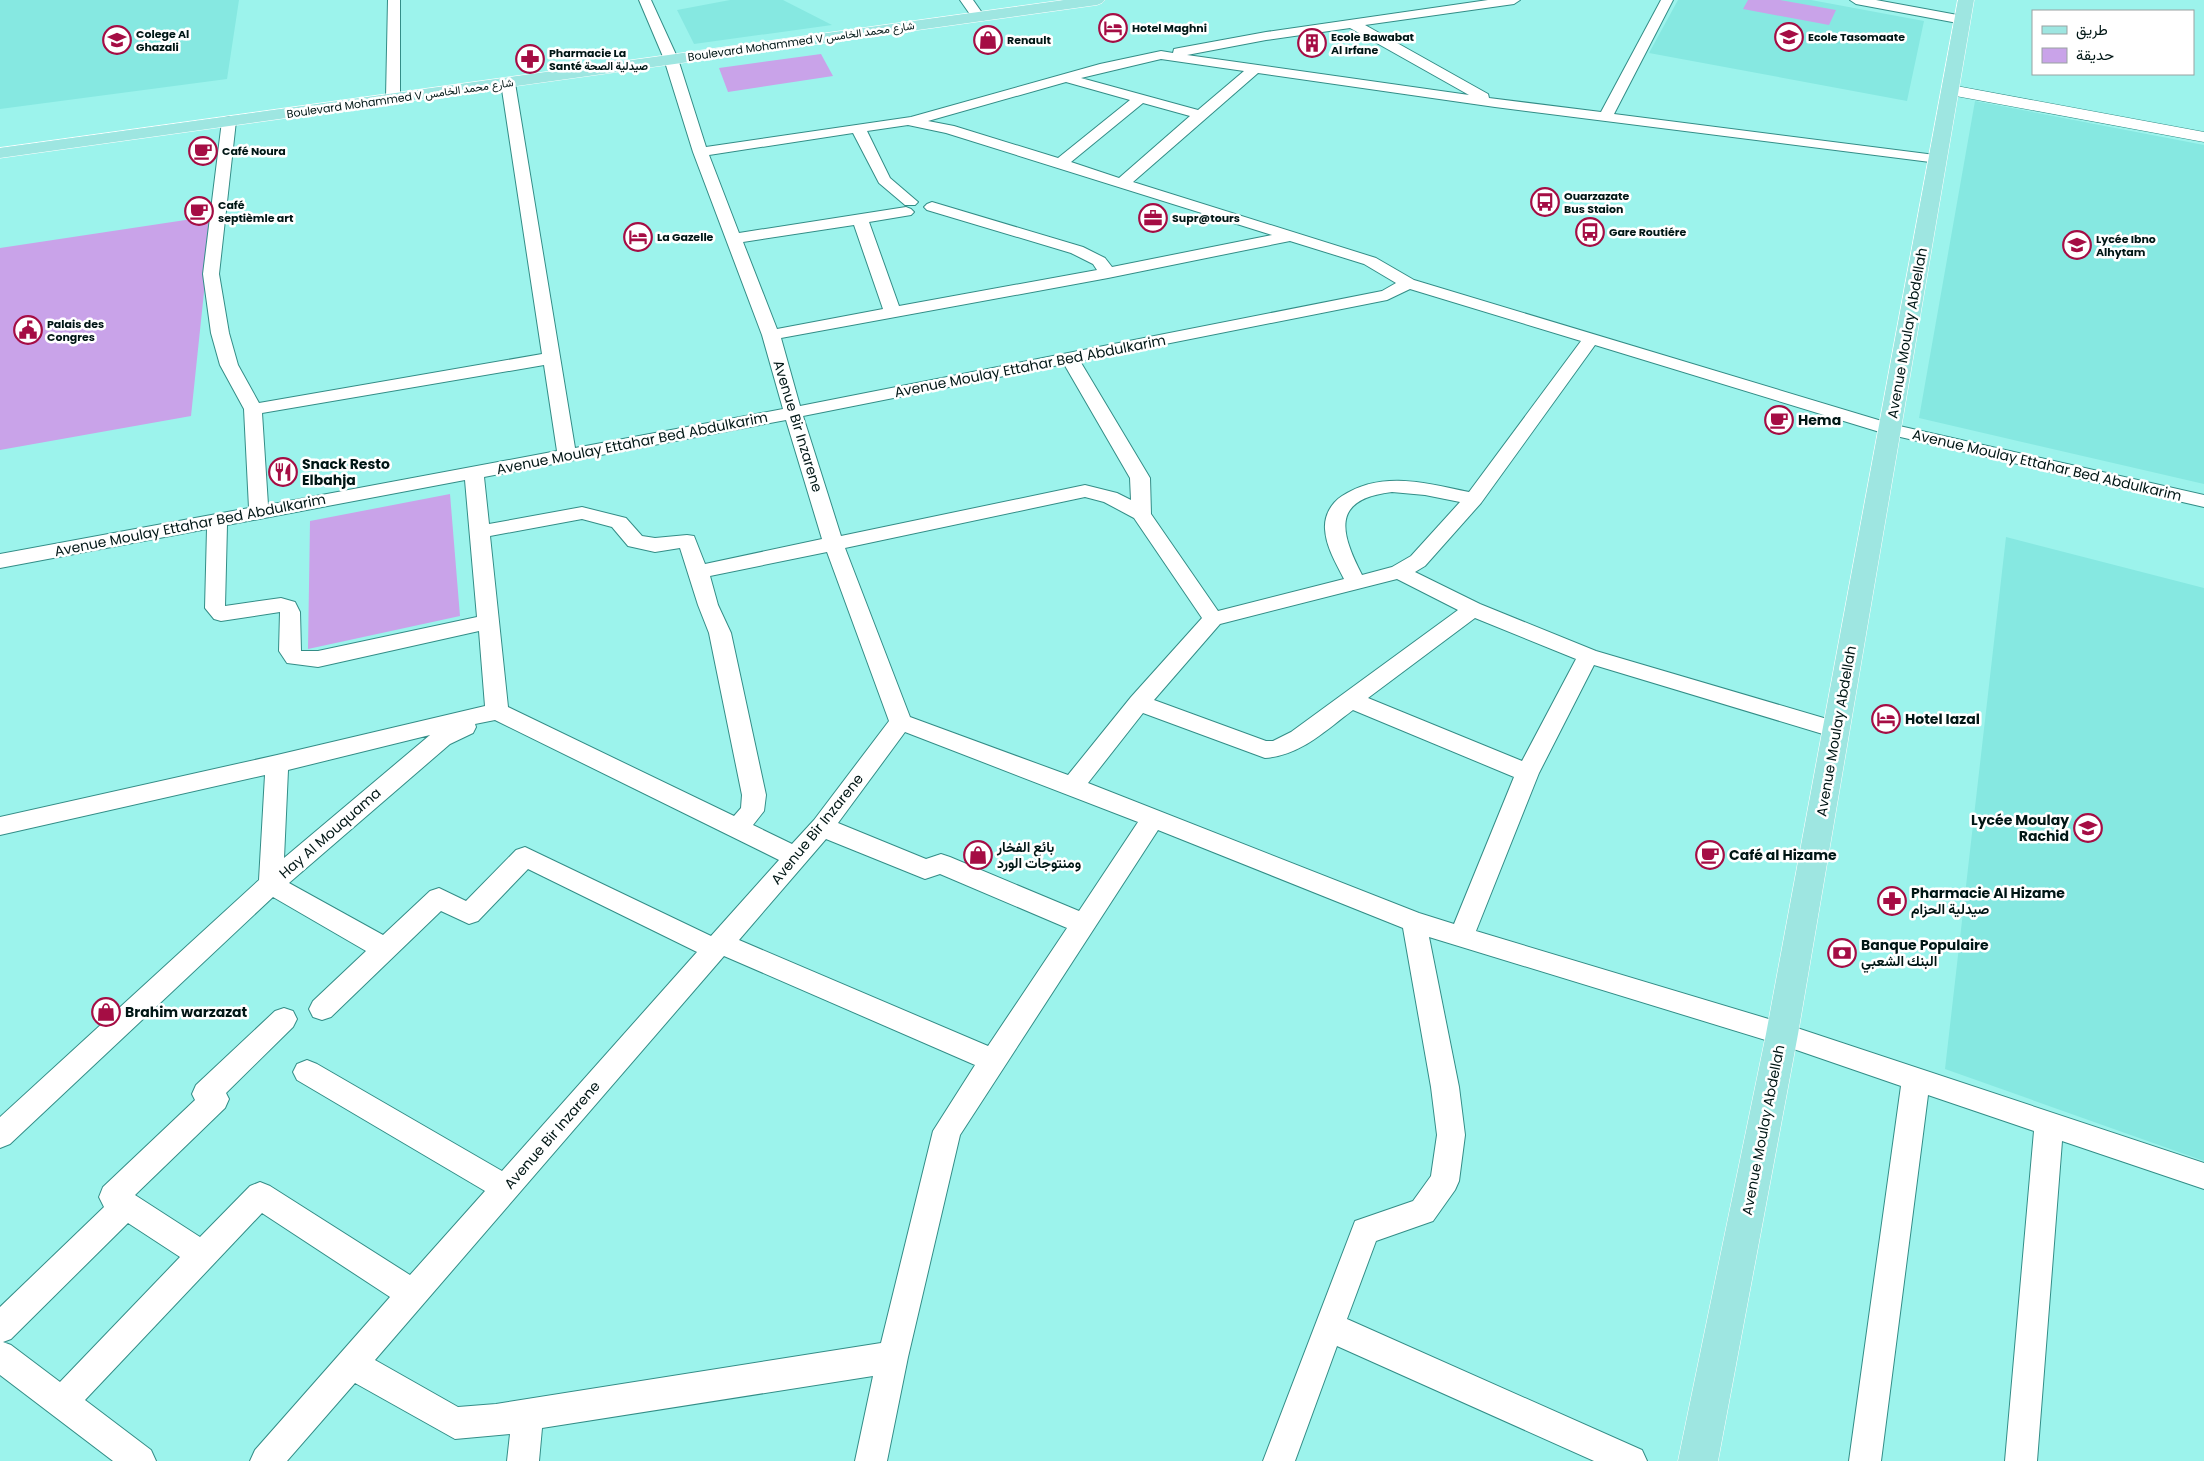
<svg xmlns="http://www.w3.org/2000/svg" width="2204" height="1461" viewBox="0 0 2204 1461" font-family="Poppins,Vazirmatn,sans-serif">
<rect width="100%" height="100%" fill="#9cf3ec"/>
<path fill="#86e8e1" d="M0 0H239L227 79 0 109Z
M730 0H783L832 25 694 44 677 10Z
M1678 0H1811L1924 21 1907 101 1649 53Z
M1975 101 2204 145V484L1919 418Z
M2006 537 2204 588V1161L1945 1069Z"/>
<path fill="#c9a3e9" d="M1748 0H1780L1836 10 1829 25 1743 9Z
M821 54 833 76 728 92 719 68Z
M212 216 191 416 0 450V248Z
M450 494 460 616 308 649 310 521Z"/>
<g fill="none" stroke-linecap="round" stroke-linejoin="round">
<defs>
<path id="street" d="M388 0H400V97L393 101 386 97Z
M639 0H651L678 59 706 147 911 117 1100 64 1161 51 1173 53 1174 49 1179 48 1266 32 1488 0H1520L1514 4 1365 25 1488 94 1489 98 1601 112 1661 0H1673L1614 114 1943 156 1945 159 1943 162 1938 163 1495 107 1258 73 1133 182 1376 258 1414 280 1895 425 2204 495V507L1883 433 1595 345 1481 503 1425 566 1415 572 1480 604 1596 651 1844 724 1847 730 1844 736 1836 738 1594 665 1539 773 1476 931 1782 1023 2204 1163V1189L2062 1141 2037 1461H2005L2034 1131 1928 1095 1881 1461H1849L1901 1086 1782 1045 1429 937 1459 1087 1465 1135 1459 1181 1455 1190 1433 1221 1376 1241 1347 1319 1642 1450 1647 1461H1594L1337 1346 1295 1461H1263L1355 1221 1413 1201 1431 1176 1437 1135 1431 1087 1403 928 1158 830 960 1135 908 1357 887 1461H855L873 1376 542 1428 539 1461H507L510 1434 455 1439 355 1383 287 1461H250L255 1450 390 1297 262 1213 85 1400 151 1450 156 1461H113L0 1375V1307L104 1207 99 1197 103 1187 195 1100 192 1094 196 1085 275 1011 284 1008 293 1011 297 1019 293 1027 226 1093 229 1099 225 1108 135 1195 200 1237 250 1186 260 1182 270 1186 410 1275 485 1191 297 1080 293 1072 297 1064 307 1060 317 1064 502 1171 697 952 528 869 478 921 469 924 441 911 331 1017 322 1020 313 1017 309 1009 313 1001 366 951 273 897 10 1144 0 1148V1117L259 880 265 775 0 835V817L277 755 485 706 479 631 318 667 287 663 279 651 280 612 221 621 214 619 205 608 207 529 0 568V554L249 508 244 409 220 365 211 333 203 274 222 121 224 118 229 117 236 121 219 274 229 333 238 365 259 403 542 354 501 83 508 79 515 83 575 448 783 409 762 335 693 152 664 59ZM1350 28 1469 95 1187 55 1266 40ZM1161 59 1244 71 1198 110 1081 78ZM1066 82 1130 100 1058 158 954 126 928 121ZM1143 103 1190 116 1119 178 1071 162ZM908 125 946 133 1272 235 1112 267 1105 258 1083 247 932 202 927 204 924 207 927 210 1071 253 1093 264 1097 270 899 306 869 222 911 215 914 212 911 209 906 207 739 233 709 155 853 133 879 183 905 205H915L918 202 890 178 867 131ZM854 225 883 309 777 329 743 242ZM1290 241 1364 264 1396 283 1382 291 800 406 781 338 1108 278ZM1410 289 1581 341 1469 492C1426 483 1382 470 1342 496 1331 503 1324 516 1325 529 1326 547 1336 563 1344 579L1218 611 1151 514 1150 478 1080 361 1387 300ZM1064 364 1130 478 1131 500 1117 493 1085 485 841 536 803 416ZM544 365 557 451 268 505 262 413ZM786 420 822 539 705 564 694 536 687 535 655 538 642 536 626 518 582 507 489 524 484 477ZM465 480 477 617 318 651H301L300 612 295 602 281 598 225 606 227 525ZM1392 492 1425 495 1460 502 1411 556 1392 567 1362 575C1340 532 1331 499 1392 492ZM1085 497 1104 502 1134 518 1202 618 1131 697 1068 775 910 717 845 548ZM582 519 612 527 628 546 655 552 680 548 698 605 709 633 742 795 741 808 734 816 508 707 490 536ZM827 552 889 721 814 820 792 844 753 825 764 811 766 795 731 633 718 605 710 576ZM1397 579 1458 610 1291 732 1273 741H1266L1154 700 1220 624ZM1475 618 1576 659 1522 761 1368 698ZM1353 710 1514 777 1454 924 1419 913 1088 783 1143 713 1265 758C1300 756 1326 730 1353 710ZM495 720 779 860 711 936 525 847 516 850 466 901 439 888 430 891 383 935 289 883 450 744 473 733 476 727 475 724ZM905 732 1138 822 1079 911 950 857 941 854 926 859 838 823ZM430 735 284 858 288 770ZM826 839 925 879 940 874 1067 928 988 1046 739 940ZM724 956 975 1065 933 1131 881 1343 496 1404 458 1407 375 1360ZM128 1223 180 1257 60 1382 11 1345 3 1342 11 1339Z
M960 0H973L985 17 984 20H974Z
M1850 0H1876L1963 16 1969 20 1963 24 1856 4Z"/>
<path id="secondary" d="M1951 85 2204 132V142L1945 94 1943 90 1945 86Z"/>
<path id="primary" d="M1064 0H1105L1102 3 1097 5 0 158V148Z
M1958 0H1974L1798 1034 1718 1461H1678L1766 1034Z"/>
</defs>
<use href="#street" stroke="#338d87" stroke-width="2"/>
<use href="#secondary" stroke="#338d87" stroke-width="1"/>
<use href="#primary" stroke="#fff" stroke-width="1"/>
<use href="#street" fill="#fff" fill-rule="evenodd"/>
<use href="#secondary" fill="#fff" fill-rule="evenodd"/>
<use href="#primary" fill="#9ee6e1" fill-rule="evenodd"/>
</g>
<defs>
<symbol id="hotel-ring" viewBox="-11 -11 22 22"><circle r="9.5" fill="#fff" stroke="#a50d44" stroke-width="1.5"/><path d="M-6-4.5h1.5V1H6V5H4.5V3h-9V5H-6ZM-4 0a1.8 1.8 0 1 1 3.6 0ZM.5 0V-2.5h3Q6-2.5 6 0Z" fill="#a50d44"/></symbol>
<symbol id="school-ring" viewBox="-11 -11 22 22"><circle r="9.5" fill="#fff" stroke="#a50d44" stroke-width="1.5"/><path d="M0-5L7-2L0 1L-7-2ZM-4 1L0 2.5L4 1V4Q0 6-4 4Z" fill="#a50d44"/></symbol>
<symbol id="university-ring" viewBox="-11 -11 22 22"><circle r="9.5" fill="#fff" stroke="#a50d44" stroke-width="1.5"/><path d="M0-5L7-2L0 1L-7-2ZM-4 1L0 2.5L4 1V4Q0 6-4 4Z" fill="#a50d44"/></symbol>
<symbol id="shop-ring" viewBox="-11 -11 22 22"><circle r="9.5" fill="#fff" stroke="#a50d44" stroke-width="1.5"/><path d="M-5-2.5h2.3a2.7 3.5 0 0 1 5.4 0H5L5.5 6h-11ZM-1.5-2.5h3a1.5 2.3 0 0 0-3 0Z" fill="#a50d44"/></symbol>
<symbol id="building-ring" viewBox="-11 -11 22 22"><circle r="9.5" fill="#fff" stroke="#a50d44" stroke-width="1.5"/><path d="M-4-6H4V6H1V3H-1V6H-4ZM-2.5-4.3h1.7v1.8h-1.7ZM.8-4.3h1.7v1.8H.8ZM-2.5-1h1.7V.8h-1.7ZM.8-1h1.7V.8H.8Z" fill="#a50d44"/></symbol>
<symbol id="pharmacy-ring" viewBox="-11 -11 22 22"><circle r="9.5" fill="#fff" stroke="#a50d44" stroke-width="1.5"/><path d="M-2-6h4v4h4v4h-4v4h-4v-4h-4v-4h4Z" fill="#a50d44"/></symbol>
<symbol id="cafe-ring" viewBox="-11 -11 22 22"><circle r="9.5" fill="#fff" stroke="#a50d44" stroke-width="1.5"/><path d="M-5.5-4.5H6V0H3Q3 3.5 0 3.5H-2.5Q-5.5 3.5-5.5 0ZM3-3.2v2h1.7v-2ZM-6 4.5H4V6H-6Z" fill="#a50d44"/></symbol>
<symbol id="bus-ring" viewBox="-11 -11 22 22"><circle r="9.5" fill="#fff" stroke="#a50d44" stroke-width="1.5"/><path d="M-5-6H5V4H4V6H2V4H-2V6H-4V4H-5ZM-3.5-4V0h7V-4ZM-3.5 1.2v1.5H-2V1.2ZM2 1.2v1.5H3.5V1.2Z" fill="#a50d44"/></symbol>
<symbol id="office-ring" viewBox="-11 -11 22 22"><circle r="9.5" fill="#fff" stroke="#a50d44" stroke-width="1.5"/><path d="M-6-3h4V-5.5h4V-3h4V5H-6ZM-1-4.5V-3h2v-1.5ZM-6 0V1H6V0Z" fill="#a50d44"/></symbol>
<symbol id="civic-ring" viewBox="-11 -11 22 22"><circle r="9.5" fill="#fff" stroke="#a50d44" stroke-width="1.5"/><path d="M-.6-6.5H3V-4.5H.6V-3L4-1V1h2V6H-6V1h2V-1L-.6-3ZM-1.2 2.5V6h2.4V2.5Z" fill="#a50d44"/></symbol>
<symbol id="restaurant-ring" viewBox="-11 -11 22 22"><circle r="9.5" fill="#fff" stroke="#a50d44" stroke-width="1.5"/><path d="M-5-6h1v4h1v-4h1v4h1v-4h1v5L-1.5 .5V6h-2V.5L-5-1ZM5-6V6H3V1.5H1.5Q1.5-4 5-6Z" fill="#a50d44"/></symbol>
<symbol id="bank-ring" viewBox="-11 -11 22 22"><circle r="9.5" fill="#fff" stroke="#a50d44" stroke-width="1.5"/><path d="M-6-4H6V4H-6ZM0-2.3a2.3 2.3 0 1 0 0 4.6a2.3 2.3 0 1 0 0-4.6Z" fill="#a50d44"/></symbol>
</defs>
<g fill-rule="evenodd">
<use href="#hotel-ring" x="1097" y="12" width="32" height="32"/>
<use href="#school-ring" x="1773" y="21" width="32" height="32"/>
<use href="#university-ring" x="101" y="24" width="32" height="32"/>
<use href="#shop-ring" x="972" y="24" width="32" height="32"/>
<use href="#building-ring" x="1296" y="27" width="32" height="32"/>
<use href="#pharmacy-ring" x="514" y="43" width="32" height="32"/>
<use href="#cafe-ring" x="187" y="135" width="32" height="32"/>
<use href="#bus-ring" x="1529" y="186" width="32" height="32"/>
<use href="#cafe-ring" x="183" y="195" width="32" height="32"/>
<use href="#office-ring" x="1137" y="202" width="32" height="32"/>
<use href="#bus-ring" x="1574" y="216" width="32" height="32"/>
<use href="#hotel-ring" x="622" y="221" width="32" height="32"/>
<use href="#university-ring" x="2061" y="229" width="32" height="32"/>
<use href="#civic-ring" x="12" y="314" width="32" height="32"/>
<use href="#cafe-ring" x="1763" y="404" width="32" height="32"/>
<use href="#restaurant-ring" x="267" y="456" width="32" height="32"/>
<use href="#hotel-ring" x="1870" y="703" width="32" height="32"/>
<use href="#university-ring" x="2072" y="812" width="32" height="32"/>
<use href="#shop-ring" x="962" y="839" width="32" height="32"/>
<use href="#cafe-ring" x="1694" y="839" width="32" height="32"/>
<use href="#pharmacy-ring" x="1876" y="885" width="32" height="32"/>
<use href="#bank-ring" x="1826" y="937" width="32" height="32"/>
<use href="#shop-ring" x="90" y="996" width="32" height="32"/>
</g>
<g text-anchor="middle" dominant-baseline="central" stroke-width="5" stroke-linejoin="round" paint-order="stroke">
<g font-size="11" font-weight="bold" fill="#001615" stroke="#fff" text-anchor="start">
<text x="1132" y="28">Hotel Maghni</text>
<text x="136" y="34">Colege Al<tspan x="136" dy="13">Ghazali</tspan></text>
<text x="1331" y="37">Ecole Bawabat<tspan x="1331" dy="13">Al Irfane</tspan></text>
<text x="1808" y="37">Ecole Tasomaate</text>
<text x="1007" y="40">Renault</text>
<text x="549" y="53">Pharmacie La<tspan x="549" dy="13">Santé صيدلية الصحة</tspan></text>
<text x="222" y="151">Café Noura</text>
<text x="1564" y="196">Ouarzazate<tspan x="1564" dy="13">Bus Staion</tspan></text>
<text x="218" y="205">Café<tspan x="218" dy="13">septièmle art</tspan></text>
<text x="1172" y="218">Supr@tours</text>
<text x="1609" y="232">Gare Routiére</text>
<text x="657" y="237">La Gazelle</text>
<text x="2096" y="239">Lycée Ibno<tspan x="2096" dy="13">Alhytam</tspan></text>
<text x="47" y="324">Palais des<tspan x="47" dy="13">Congres</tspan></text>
</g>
<g font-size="11" fill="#001615" stroke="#fff">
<text transform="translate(801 41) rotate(-8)">Boulevard Mohammed V شارع محمد الخامس</text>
<text transform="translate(400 98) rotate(-8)">Boulevard Mohammed V شارع محمد الخامس</text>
</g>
<g font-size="14" fill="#001615" stroke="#fff">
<text transform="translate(1907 333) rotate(-80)">Avenue Moulay Abdellah</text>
<text transform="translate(1030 366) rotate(-11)">Avenue Moulay Ettahar Bed Abdulkarim</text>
<text transform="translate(798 426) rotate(73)">Avenue Bir Inzarene</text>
<text transform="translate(632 443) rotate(-11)">Avenue Moulay Ettahar Bed Abdulkarim</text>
<text transform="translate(2047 465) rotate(13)">Avenue Moulay Ettahar Bed Abdulkarim</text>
<text transform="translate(190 525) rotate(-11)">Avenue Moulay Ettahar Bed Abdulkarim</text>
<text transform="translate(1836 731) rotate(-80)">Avenue Moulay Abdellah</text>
<text transform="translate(817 829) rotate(-51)">Avenue Bir Inzarene</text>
<text transform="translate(330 833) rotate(-41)">Hay Al Mouquama</text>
<text transform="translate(1763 1130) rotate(-79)">Avenue Moulay Abdellah</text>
<text transform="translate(552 1135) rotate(-49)">Avenue Bir Inzarene</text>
</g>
<g font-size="14" font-weight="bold" fill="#001615" stroke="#fff" text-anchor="start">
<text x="1798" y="420">Hema</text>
<text x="302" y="464">Snack Resto<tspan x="302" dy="16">Elbahja</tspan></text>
<text x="1905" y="719">Hotel Iazal</text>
<text x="2069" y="820" text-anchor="end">Lycée Moulay<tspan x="2069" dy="16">Rachid</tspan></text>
<text x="997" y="847">بائع الفخار<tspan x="997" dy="16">ومنتوجات الورد</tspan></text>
<text x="1729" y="855">Café al Hizame</text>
<text x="1911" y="893">Pharmacie Al Hizame<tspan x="1911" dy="16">صيدلية الحزام</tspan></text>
<text x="1861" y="945">Banque Populaire<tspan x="1861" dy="16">البنك الشعبي</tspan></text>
<text x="125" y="1012">Brahim warzazat</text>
</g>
</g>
<rect x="2032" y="10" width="162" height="65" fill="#ffffff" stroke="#99a2a1"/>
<rect x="2042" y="26" width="25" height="8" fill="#9ee6e1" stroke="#99a2a1"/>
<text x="2076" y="35" font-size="15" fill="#001615">طريق</text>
<rect x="2042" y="48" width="25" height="15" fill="#c9a3e9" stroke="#99a2a1"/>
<text x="2076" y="60" font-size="15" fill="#001615">حديقة</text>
</svg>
